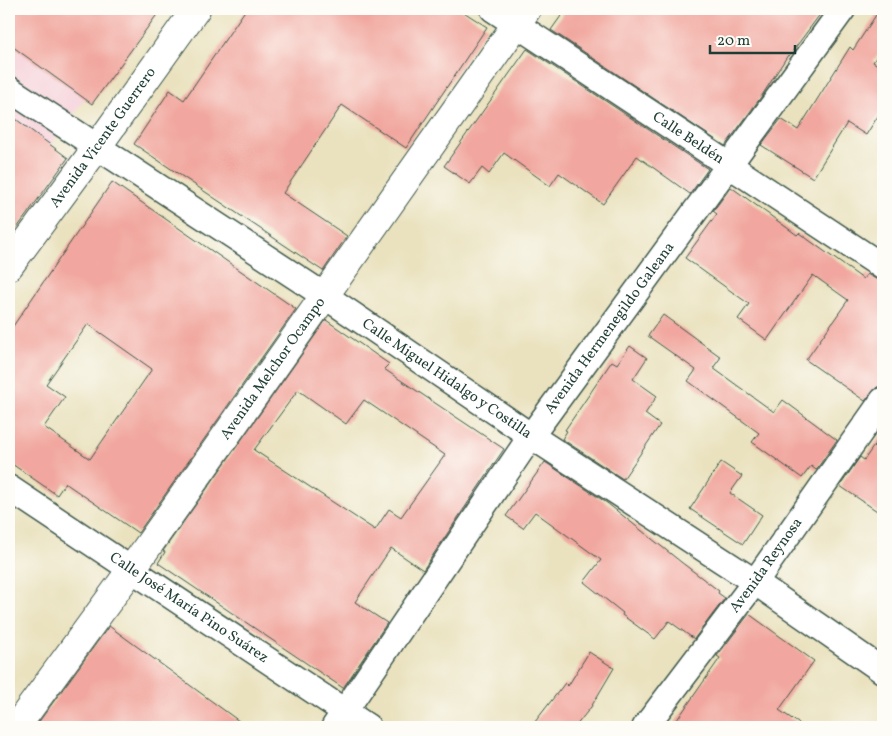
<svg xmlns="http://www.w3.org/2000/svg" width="892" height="736" viewBox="0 0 892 736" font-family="Vollkorn,serif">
<rect width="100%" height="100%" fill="#fdfcf7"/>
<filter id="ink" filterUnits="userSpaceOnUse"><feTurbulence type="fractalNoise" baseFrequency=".02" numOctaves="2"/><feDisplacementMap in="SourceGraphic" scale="10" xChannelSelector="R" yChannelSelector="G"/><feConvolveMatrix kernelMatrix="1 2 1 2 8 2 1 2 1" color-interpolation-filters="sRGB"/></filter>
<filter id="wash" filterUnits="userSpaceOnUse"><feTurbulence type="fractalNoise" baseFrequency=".0096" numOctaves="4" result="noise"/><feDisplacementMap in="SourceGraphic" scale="20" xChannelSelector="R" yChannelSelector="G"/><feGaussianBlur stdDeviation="1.12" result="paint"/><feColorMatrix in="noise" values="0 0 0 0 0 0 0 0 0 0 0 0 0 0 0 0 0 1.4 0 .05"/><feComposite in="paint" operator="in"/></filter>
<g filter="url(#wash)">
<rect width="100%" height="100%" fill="#eae2bf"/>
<path fill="#f5cfd9" d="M9 9H151L9 202Z"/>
<g id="blocks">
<path fill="#f1a79f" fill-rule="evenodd" d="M9 9H161L92 104 9 44Z
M246 9H459L487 27 406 148 342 105 283 193 347 236 323 271 134 144 170 90 184 100Z
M566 9H824L789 56 788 55 761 97 725 146 551 30Z
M880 9H883V47L873 62 883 68V108L866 135 847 123 813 178 761 145 781 119 798 130 850 47 853 50Z
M527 49 708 169 690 194 637 156 603 204 559 173 550 186 504 153 489 174 482 168 470 184 444 166Z
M9 114 68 158 9 239Z
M112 182 296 309 138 533 65 483 57 495 9 462V332ZM88 324 152 369 90 459 44 427 65 397 46 384Z
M731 187 797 235 799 233 863 279 867 274 876 279 883 281V386L877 387 865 401 806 360 848 300 813 275 767 340 738 319 749 304 685 258 717 214 713 211Z
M663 315 721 357 713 368 774 412 783 400 837 440 816 470 811 466 802 478 752 442 759 433 688 381 696 370 648 336Z
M326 320 389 364 384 369 504 449 423 570 391 548 355 602 387 623 343 688 158 563 165 552 163 551ZM298 390 346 424 364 400 445 455 401 517 389 509 375 530 254 450Z
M630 346 647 358 633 379 657 396 645 414 660 425 623 479 562 439 567 431 565 430 612 361 617 364Z
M883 433V515L840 486 860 457 864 460Z
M545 462 607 503 681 562 719 591 718 593 725 598 694 639 669 621 655 639 622 615 623 613 584 582 601 560 535 512 523 528 506 516Z
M721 462 742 476 730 493 762 515 743 544 690 509Z
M749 614 814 661 779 710 804 727H672L720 658 717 656Z
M109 626 247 727H35Z
M589 652 614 668 591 707 575 727H531L565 683 568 686Z"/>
</g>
</g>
<g filter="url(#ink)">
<use href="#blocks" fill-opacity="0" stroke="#3d5649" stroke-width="1"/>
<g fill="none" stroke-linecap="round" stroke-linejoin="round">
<defs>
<g id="minor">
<path id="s1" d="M493 9 883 267"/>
<path id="s2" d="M9 89 325 296 531 436 755 582 883 671"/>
<path id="s3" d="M9 488 368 727"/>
<path id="s4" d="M334 727 531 436 843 9"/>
<path id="s5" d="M645 727 755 582 883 400"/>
</g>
<g id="tertiary">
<path id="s6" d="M16 727 131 570 527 9"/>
</g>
<g id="secondary">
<path id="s7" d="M9 266 97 147 196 9"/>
</g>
</defs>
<use href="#minor" stroke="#3d5649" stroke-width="28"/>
<use href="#tertiary" stroke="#3d5649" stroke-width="30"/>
<use href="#secondary" stroke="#3d5649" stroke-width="30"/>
<use href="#minor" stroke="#fff" stroke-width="25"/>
<use href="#tertiary" stroke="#fff" stroke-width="28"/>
<use href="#secondary" stroke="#fff" stroke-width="28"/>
</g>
</g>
<g text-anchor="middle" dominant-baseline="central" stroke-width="5" stroke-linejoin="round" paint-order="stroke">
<g font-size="15" fill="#1f3d34" stroke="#fdfcf7">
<text stroke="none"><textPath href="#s7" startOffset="159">Avenida Vicente Guerrero</textPath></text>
<text stroke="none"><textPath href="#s1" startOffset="234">Calle Beldén</textPath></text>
<text stroke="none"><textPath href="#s4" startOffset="485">Avenida Hermenegildo Galeana</textPath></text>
<text stroke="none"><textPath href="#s6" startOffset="441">Avenida Melchor Ocampo</textPath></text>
<text stroke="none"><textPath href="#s2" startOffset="525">Calle Miguel Hidalgo y Costilla</textPath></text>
<text stroke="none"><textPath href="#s5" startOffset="202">Avenida Reynosa</textPath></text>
<text stroke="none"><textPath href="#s3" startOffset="216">Calle José María Pino Suárez</textPath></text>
</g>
</g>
<rect width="892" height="736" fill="none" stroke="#fdfcf7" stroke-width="30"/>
<path d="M710 45v8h85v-8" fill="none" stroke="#1f3d34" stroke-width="2.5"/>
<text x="717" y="45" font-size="15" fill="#1f3d34" stroke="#fdfcf7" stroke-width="4" paint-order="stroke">20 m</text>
</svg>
